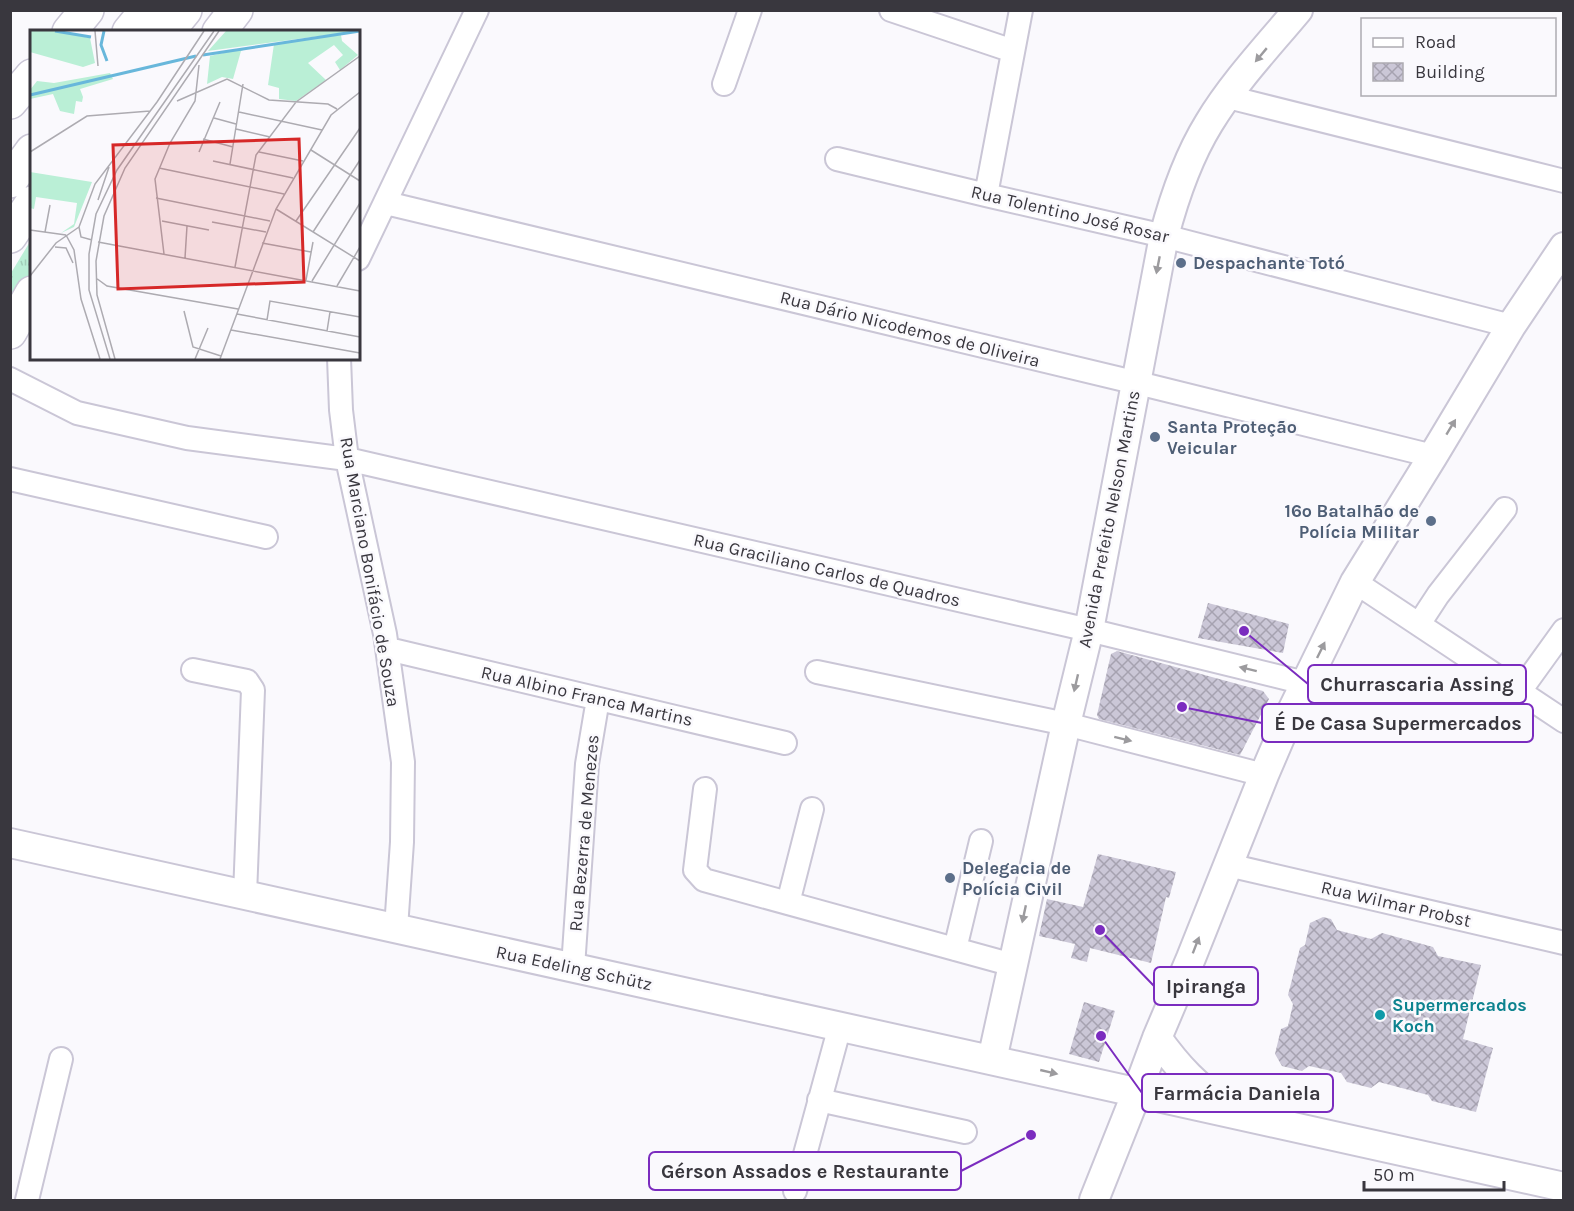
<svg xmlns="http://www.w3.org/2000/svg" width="1574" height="1211" viewBox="0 0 1574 1211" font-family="Karla,sans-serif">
<defs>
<pattern id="grass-tufts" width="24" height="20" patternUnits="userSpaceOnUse" patternTransform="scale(1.5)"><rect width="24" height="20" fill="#baefd6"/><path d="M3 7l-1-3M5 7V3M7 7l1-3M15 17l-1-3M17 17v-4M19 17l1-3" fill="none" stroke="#a1ceb9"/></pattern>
<pattern id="building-cross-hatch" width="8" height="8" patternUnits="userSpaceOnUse" patternTransform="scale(1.5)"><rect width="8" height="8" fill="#cbc7d7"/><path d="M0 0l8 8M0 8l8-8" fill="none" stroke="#a6a2b0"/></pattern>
</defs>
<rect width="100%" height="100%" fill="#faf9fd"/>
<path fill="url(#grass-tufts)" d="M31 240V273L11 314V273Z"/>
<path fill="url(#building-cross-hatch)" d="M1208 603 1289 624 1283 653 1198 638Z
M1117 651 1263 691 1269 699 1240 755 1099 719 1097 715 1111 654Z
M1098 854 1176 872 1169 898 1166 897 1151 963 1090 948 1087 962 1071 958 1075 944 1039 936 1047 899 1083 907Z
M1323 917 1331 919 1337 930 1371 939 1382 933 1433 947 1438 956 1481 965 1463 1039 1493 1048 1476 1112 1432 1101 1428 1095 1379 1082 1371 1088 1347 1082 1341 1073 1309 1066 1302 1071 1282 1066 1275 1054 1281 1029 1288 1026 1293 1004 1288 995 1300 948 1305 945 1310 923Z
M1084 1002 1115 1011 1099 1062 1069 1054Z"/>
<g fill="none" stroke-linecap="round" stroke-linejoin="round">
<defs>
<path id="minor" d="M891 10 1013 51
M724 84 750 10
M1228 97 1564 181
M837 159 986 195 1164 236 1511 326
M986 195 1021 10
M386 203 1150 386 1433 456
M358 259 477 10
M339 358 341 410 347 459 385 634 403 762 402 842 396 928
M10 379 77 413 187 438 347 459 1089 630 1305 683
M10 479 266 537
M1355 582 1564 721
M1419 624 1438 595 1505 509
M388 649 785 743
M193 670 247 681 253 690 245 895
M817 672 1066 724 1264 775
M1520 691 1564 630
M705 789 695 870 704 880 1013 965
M1228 865 1564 943
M788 903 812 809
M955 949 981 841
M573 967 587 764 598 699
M819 1100 965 1132
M795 1191 840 1026
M27 1200 61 1059"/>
<path id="major" d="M10 843 1564 1187
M1157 1038C1177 1066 1197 1088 1227 1107
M992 1060 1066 724 1089 630 1164 236C1174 198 1188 157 1209 123 1233 83 1268 46 1298 10
M1094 1200 1137 1092 1157 1038 1191 958 1264 775 1288 719 1355 582 1433 456 1511 326 1564 247"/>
<path id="highway" d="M69 32 87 10
M129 32 147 10
M167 32 185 10
M219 32 236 10
M10 102 32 76
M10 181 32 151
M10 236 32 203
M10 332 32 293"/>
</defs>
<use href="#minor" stroke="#cac6d6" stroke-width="26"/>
<use href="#major" stroke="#cac6d6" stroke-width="32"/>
<use href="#highway" stroke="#cac6d6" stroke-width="36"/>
<use href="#minor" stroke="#fff" stroke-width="22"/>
<use href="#major" stroke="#fff" stroke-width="28"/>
<use href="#highway" stroke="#fff" stroke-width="33"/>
</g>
<defs><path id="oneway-solid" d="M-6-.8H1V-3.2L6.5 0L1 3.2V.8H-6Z" transform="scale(1.5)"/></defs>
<g fill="#9c9b9e">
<use href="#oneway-solid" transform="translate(1261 55) rotate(130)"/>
<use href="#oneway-solid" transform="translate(1158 265) rotate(101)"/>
<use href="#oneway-solid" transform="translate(1451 427) rotate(-59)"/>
<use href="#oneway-solid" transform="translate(1321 650) rotate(-64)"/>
<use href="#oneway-solid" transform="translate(1248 669) rotate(-166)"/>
<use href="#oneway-solid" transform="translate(1076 683) rotate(103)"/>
<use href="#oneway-solid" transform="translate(1123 739) rotate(14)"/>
<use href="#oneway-solid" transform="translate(1024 914) rotate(102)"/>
<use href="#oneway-solid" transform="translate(1196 945) rotate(-69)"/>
<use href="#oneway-solid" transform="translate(1049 1072) rotate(13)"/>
</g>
<g fill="#5c6f8a" stroke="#faf9fd" stroke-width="2">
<circle cx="1181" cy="263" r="6"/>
<circle cx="1155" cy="437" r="6"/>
<circle cx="1431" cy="521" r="6"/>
<circle cx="950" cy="878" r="6"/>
</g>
<circle fill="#0f9aa8" stroke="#faf9fd" stroke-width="2" cx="1380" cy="1015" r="6"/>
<g text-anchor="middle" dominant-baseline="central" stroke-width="5" stroke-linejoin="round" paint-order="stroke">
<g font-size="18" fill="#39373e" stroke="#faf9fd">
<text transform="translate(1070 214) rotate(13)">Rua Tolentino José Rosar</text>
<text transform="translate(910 329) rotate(14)">Rua Dário Nicodemos de Oliveira</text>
<text transform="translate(1109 519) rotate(-79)">Avenida Prefeito Nelson Martins</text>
<text transform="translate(827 570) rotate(13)">Rua Graciliano Carlos de Quadros</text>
<text transform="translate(370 572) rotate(80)">Rua Marciano Bonifácio de Souza</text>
<text transform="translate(587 696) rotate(13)">Rua Albino Franca Martins</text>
<text transform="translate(584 833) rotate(-85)">Rua Bezerra de Menezes</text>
<text transform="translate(1396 904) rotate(13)">Rua Wilmar Probst</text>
<text transform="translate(574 968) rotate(12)">Rua Edeling Schütz</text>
</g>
<g font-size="18" font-weight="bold" fill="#4e5e75" stroke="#faf9fd" text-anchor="start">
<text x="1193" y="263">Despachante Totó</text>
<text x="1167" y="427">Santa Proteção<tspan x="1167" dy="21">Veicular</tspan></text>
<text x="1419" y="511" text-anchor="end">16º Batalhão de<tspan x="1419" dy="21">Polícia Militar</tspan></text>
<text x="962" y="868">Delegacia de<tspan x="962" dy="21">Polícia Civil</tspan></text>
</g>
<g font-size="18" font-weight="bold" fill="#0d838f" stroke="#faf9fd" text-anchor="start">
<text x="1392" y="1005">Supermercados<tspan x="1392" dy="21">Koch</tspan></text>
</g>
</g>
<g transform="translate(30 30)">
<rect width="330" height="330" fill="#faf9fd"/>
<path d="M0 1H25L60 8 65 33 53 37 0 22ZM311 5 312 11 328 25 310 40 305 32 313 25 304 15 278 33 296 50 266 71 249 69V58L238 55 244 14ZM220 17 211 21 203 49 192 47 177 54 180 26ZM0 142 62 152 44 197 31 203 44 194 47 173 6 167 4 179 0 178Z" fill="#baefd6"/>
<path d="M196 1H328L178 21ZM80 43 83 49 50 59 53 67 52 72 46 71 44 84 30 81 23 64 0 69V60L7 51 24 53Z" fill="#baefd6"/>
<path fill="none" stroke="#68b7db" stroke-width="3" d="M25 1 61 7M74 1 71 15 77 31M173 25 330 1M0 65 166 26"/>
<path fill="none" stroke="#adabb1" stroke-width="1.5" d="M65 1 68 36M147 71 197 49 239 70 298 74 307 79M209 82 292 100M184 88 206 94M206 99 240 107M173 109 203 117M281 120 330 151M0 122 57 86 120 81M169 122 190 72M229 122 273 131M183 131 263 148M200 134 213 54M129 138 254 164M126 168 240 191M68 170 79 137M246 179 330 231M132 191 179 200M266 191 330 98M182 192 236 202M0 200 36 205M15 202 20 175M283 202 330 130M36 205 44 220 51 269 70 329M62 210 51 207 49 197 65 154 127 72 174 1M68 212 330 261M232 213 281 222M25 217 36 218 43 233M134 224 125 149 140 113 165 71 169 35M155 228 157 196M205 237 226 125 266 72 330 26M0 246 26 213 49 197M66 248 77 256 208 279M276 250 283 212M282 251 330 173M307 256 330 217M154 281 163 317 191 326M207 284 330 307M237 290 240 271 330 287M201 300 330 323M297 301 300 282M80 329 59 260V224L66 184 87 140 184 1M85 329 67 265 66 231 74 186 95 138 189 1M165 329 178 298M190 329 246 179 301 85 330 62"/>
<path fill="#d62828" fill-opacity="0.15" stroke="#d62828" stroke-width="3" d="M269 109 274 252 88 259 83 115Z"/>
<rect width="330" height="330" fill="none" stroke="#39373e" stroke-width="3"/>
</g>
<path fill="none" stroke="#7b2cbf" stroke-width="2" d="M1244 631L1308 684M1182 707L1262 723M1100 930L1154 986M1101 1036L1142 1093M1031 1135L961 1171"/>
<g fill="#7b2cbf" stroke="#faf9fd" stroke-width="2">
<circle cx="1244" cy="631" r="6"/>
<circle cx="1182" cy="707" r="6"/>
<circle cx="1100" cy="930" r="6"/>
<circle cx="1101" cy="1036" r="6"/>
<circle cx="1031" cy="1135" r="6"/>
</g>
<g fill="#faf9fd" stroke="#7b2cbf" stroke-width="2">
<rect x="1308" y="665" width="218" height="38" rx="6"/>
<rect x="1262" y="704" width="271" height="38" rx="6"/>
<rect x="1154" y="967" width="104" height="38" rx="6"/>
<rect x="1142" y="1074" width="191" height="38" rx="6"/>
<rect x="649" y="1152" width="312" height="38" rx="6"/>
</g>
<g font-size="20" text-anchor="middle" font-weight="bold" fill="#39373e">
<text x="1417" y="691">Churrascaria Assing</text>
<text x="1398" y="730">É De Casa Supermercados</text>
<text x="1206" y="993">Ipiranga</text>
<text x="1237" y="1100">Farmácia Daniela</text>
<text x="805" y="1178">Gérson Assados e Restaurante</text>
</g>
<rect width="1574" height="1211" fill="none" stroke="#39373e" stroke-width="24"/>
<rect x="1361" y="18" width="195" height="78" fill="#faf9fd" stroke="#adabb1" stroke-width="1.5"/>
<rect x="1373" y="38" width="30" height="9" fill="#ffffff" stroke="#adabb1" stroke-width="1.5"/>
<text x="1415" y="48" font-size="18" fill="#39373e">Road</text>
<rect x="1373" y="63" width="30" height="18" fill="url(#building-cross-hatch)" stroke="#adabb1" stroke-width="1.5"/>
<text x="1415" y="78" font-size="18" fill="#39373e">Building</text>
<path d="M1364 1181v9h140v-9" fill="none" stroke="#39373e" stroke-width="3"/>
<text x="1373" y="1181" font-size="18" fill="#39373e" stroke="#faf9fd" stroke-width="4.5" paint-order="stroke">50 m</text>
</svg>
